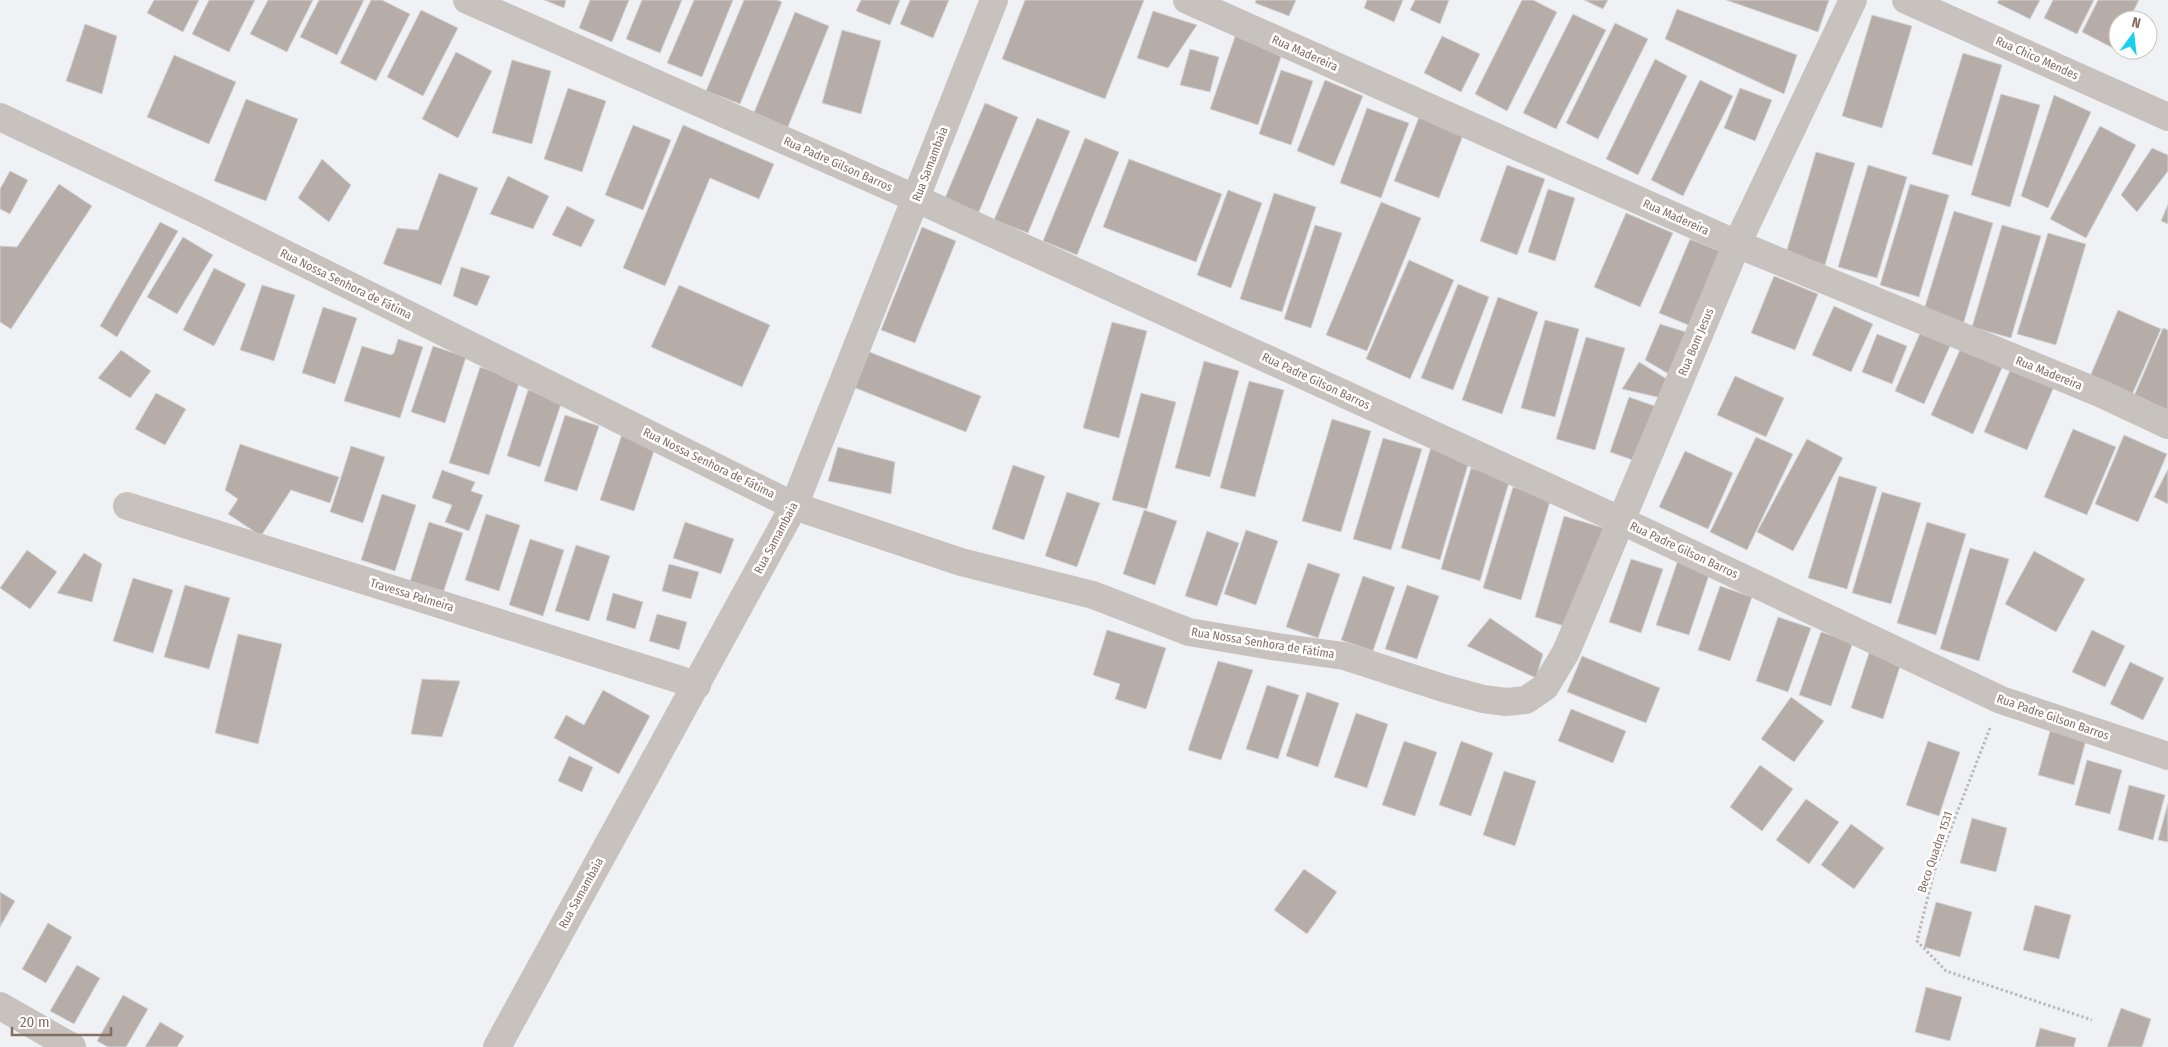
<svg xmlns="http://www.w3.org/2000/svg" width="2168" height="1047" viewBox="0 0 2168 1047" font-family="'Fira Sans Condensed',sans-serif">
<rect width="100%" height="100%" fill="#f0f1f5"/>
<path fill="#b6ada8" stroke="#d3d4d6" d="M154 0H199L183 32 147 13Z
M209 0H255L229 52 192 34Z
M268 0H313L287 52 250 34Z
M319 0H364L337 55 300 37Z
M371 0H382L410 14 376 81 340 63Z
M544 0H566L564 8Z
M590 0H629L612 42 579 28Z
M642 0H682L660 53 626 39Z
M694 0H733L702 77 667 63Z
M744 0H777L782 2 740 104 706 91Z
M861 0H900L890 25 856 11Z
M910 0H949L933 38 900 24Z
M1025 0H1144L1105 99 1002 59Z
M1256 0H1296L1289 16 1255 3Z
M1367 0H1403L1394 22 1364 8Z
M1415 0H1449L1440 24 1410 10Z
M1522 0H1533L1557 12 1507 111 1475 94Z
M1584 0H1608L1603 9Z
M1726 0H1829L1818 32Z
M1999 0H2040L2030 19 1997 3Z
M2053 0H2094L2077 34 2044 18Z
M2098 0H2139L2129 20H2118V42L2115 49 2082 32Z
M1677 9 1797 55 1784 94 1665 39Z
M421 10 458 28 423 96 387 77Z
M1153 11 1197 25 1168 68 1137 58Z
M795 12 829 26 787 129 753 115Z
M1573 14 1606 30 1556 129 1523 113Z
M1872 15 1912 26 1882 128 1842 116Z
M1615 23 1648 39 1598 139 1566 123Z
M85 24 117 36 102 94 66 81Z
M842 30 881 41 861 114 822 103Z
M1237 31 1284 48 1258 125 1210 109Z
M1442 36 1480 54 1461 92 1424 73Z
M1190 49 1219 57 1210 92 1180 85Z
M456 52 492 71 458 138 422 119Z
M1963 53 2002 65 1972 166 1932 154Z
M174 55 236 82 209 144 147 117Z
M1655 59 1687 76 1638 175 1606 159Z
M512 60 551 71 532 144 492 133Z
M1281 70 1313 81 1291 145 1259 134Z
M1325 80 1363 96 1334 166 1297 151Z
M1700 80 1733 96 1683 196 1651 180Z
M568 88 606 101 582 172 544 159Z
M1740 88 1772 100 1755 141 1724 128Z
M2001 94 2040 105 2010 207 1971 195Z
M2054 95 2091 112 2048 208 2021 196Z
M246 99 298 119 266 201 214 181Z
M985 103 1018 117 976 219 942 205Z
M1423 107 1467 125 1439 198 1394 181Z
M1367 108 1409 123 1381 198 1340 183Z
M1037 118 1070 131 1028 233 994 220Z
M633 125 671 140 643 210 605 195Z
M683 125 774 164 759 199 710 178 665 286 623 268Z
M2100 126 2136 145 2086 238 2050 219Z
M1085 138 1119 152 1077 255 1043 241Z
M2152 148 2168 155V171L2137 212 2121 195Z
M1816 152 1855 163 1825 265 1786 253Z
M322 159 351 185 329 222 298 198Z
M1129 159 1222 194 1196 262 1103 227Z
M1507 165 1545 179 1517 255 1480 241Z
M1868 165 1907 177 1877 278 1838 267Z
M10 171 28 180 10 214 0 209V189Z
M439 173 478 188 441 285 383 264 397 228 418 230Z
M508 176 549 196 533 229 490 214Z
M59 184 92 206 11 329 0 322V246L17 247Z
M1910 184 1949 195 1919 297 1880 285Z
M1548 189 1575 198 1555 261 1528 252Z
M1228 190 1262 203 1231 288 1197 275Z
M1274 193 1316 207 1282 312 1240 299Z
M1381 202 1421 218 1367 351 1326 335Z
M2168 204V224L2161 221Z
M567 206 595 220 581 247 552 235Z
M1954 211 1993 223 1963 325 1923 313Z
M1626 213 1673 233 1640 307 1594 287Z
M160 222 178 231 117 337 100 326Z
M1315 225 1342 233 1311 328 1284 319Z
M2002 225 2041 236 2011 338 1972 327Z
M922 227 956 241 915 343 881 330Z
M2048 233 2086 244 2056 345 2017 334Z
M183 237 213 255 177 314 147 297Z
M1690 239 1729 255 1698 329 1659 313Z
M1409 260 1454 280 1410 379 1366 359Z
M461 267 490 276 477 306 453 296Z
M214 268 246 284 214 346 183 330Z
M1774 276 1818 294 1795 350 1751 333Z
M1458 284 1489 297 1453 390 1421 378Z
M262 285 295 295 274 361 240 350Z
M679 285 770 325 742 387 651 347Z
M1498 297 1538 312 1502 414 1462 400Z
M1834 306 1873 324 1851 372 1812 355Z
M323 307 357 318 335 384 302 373Z
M2118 310 2161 329 2131 397 2089 379Z
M1545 320 1579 329 1555 417 1521 408Z
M1112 322 1147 331 1119 438 1083 428Z
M1660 324 1689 333 1674 377 1645 360Z
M2163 328 2168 330V411L2134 396Z
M1921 331 1951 344 1924 404 1895 391Z
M1877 334 1907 346 1892 384 1862 372Z
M1586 337 1625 348 1595 450 1556 439Z
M398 339 423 347 400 418 344 401 362 346 391 355 394 353Z
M1963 343 2005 361 1973 434 1931 415Z
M433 346 466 357 445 423 411 412Z
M121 350 151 371 130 398 98 378Z
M867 351 981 396 966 432 853 387Z
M1204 361 1239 371 1210 477 1175 468Z
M1639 362 1670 381 1666 399 1622 389Z
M2013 363 2056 382 2027 450 1984 432Z
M480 367 520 380 489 475 449 463Z
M1735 376 1784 398 1766 437 1717 415Z
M1249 381 1284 390 1255 497 1220 488Z
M528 390 562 401 540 467 507 456Z
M156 393 186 409 165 445 135 429Z
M1141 393 1176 402 1147 509 1112 500Z
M1629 397 1660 408 1641 463 1610 452Z
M565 415 599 426 577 491 544 481Z
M1332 419 1371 431 1341 532 1302 521Z
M2073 429 2116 447 2087 515 2044 497Z
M622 434 656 445 634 511 600 500Z
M2124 435 2167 454 2138 522 2095 504Z
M1756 437 1793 454 1747 550 1710 532Z
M1383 438 1422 449 1391 550 1353 539Z
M1807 439 1843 458 1793 551 1757 532Z
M240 444 339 477 330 503 291 490 261 536 228 514 238 499 225 490Z
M351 446 385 457 363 523 330 512Z
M838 447 895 462 891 494 828 481Z
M1431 447 1470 458 1440 560 1401 548Z
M1685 451 1733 473 1708 529 1659 507Z
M1013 465 1045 476 1024 540 992 529Z
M1471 468 1510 479 1480 581 1441 569Z
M2168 469V504L2154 497Z
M442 470 475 482 471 491 483 495 469 531 445 522 452 505 432 498Z
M1839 476 1877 487 1847 589 1808 578Z
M1513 487 1551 498 1521 600 1483 588Z
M1067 492 1100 503 1077 567 1045 556Z
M1882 492 1921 503 1891 604 1852 593Z
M382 494 416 505 395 571 361 560Z
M1144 510 1177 521 1155 585 1123 574Z
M486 514 520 525 499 591 465 580Z
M1564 516 1604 528 1574 629 1535 617Z
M429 522 463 533 441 599 408 588Z
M685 522 734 539 721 574 673 558Z
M1927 522 1966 534 1936 635 1897 623Z
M1246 530 1278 541 1256 605 1224 594Z
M1207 531 1239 543 1217 606 1185 596Z
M530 539 564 550 543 616 509 605Z
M576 545 610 556 589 621 555 611Z
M1970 548 2009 559 1979 661 1940 649Z
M27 550 57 572 30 609 0 588Z
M2034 551 2085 579 2056 632 2005 604Z
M84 553 102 564 92 602 57 593Z
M1631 559 1663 569 1641 633 1609 622Z
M1678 560 1710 572 1689 635 1656 625Z
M1308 563 1340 574 1318 638 1286 627Z
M669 564 699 572 691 599 662 591Z
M1363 576 1395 587 1373 651 1341 640Z
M133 578 173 590 153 653 113 641Z
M185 585 230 598 209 669 164 657Z
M1407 585 1439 596 1417 659 1385 649Z
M1720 586 1752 597 1730 661 1698 650Z
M613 593 643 602 635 629 606 620Z
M657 614 687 622 679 650 649 641Z
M1778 617 1811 628 1788 692 1756 681Z
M1490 618 1543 654 1536 678 1467 646Z
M1107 630 1166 648 1146 709 1115 699 1120 684 1093 675Z
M2092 630 2125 646 2105 687 2072 672Z
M1821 632 1853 642 1831 706 1799 695Z
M238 634 282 644 258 744 215 733Z
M1872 644 1904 654 1883 719 1851 708Z
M1582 656 1660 688 1646 723 1567 692Z
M1218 661 1253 670 1221 760 1188 750Z
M2130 662 2164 678 2143 720 2110 704Z
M422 679 460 681 442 737 411 734Z
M1267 685 1299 695 1278 759 1246 749Z
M603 690 650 716 619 774 554 738 566 715 584 725Z
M1307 692 1339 703 1318 767 1286 756Z
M1791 697 1824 721 1794 762 1761 739Z
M1571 709 1626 731 1613 763 1558 741Z
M1356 713 1388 724 1367 788 1334 777Z
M2050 731 2086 740 2074 785 2038 775Z
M1404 741 1437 752 1415 816 1382 805Z
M1461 741 1493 753 1471 816 1439 805Z
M1928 741 1960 752 1939 816 1906 805Z
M569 756 593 767 582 792 558 781Z
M2087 760 2122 770 2110 814 2075 805Z
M1760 765 1793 789 1762 831 1730 807Z
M1504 771 1536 781 1515 846 1483 835Z
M2129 785 2165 795 2153 840 2118 830Z
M1806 799 1839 822 1809 864 1776 840Z
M2168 803V842L2158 840Z
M1972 818 2007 828 1996 872 1960 863Z
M1851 824 1884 848 1854 889 1821 865Z
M1304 869 1337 892 1307 934 1274 910Z
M0 892 15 901 0 927Z
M1936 902 1972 912 1960 957 1924 947Z
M2035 905 2071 915 2059 959 2023 950Z
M48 923 72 937 46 983 22 969Z
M77 965 100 978 74 1024 50 1011Z
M1926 987 1962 997 1950 1041 1915 1032Z
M123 995 148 1009 126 1047H108L97 1041Z
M2121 1008 2151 1019 2142 1047H2107Z
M160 1022 184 1036 177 1047H145Z
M2040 1028 2076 1038 2074 1047H2035Z"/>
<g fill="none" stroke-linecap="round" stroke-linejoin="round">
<path stroke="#bdb9b7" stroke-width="3" stroke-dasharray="2.5 2.5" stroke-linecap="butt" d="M1990 728 1934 872 1917 941 1946 971 2092 1020"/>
<path stroke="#c8c2bf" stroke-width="28" d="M467 0 917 199 1620 520 2001 700 2168 756
M1187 0 1737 244 2102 394 2168 425
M1906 0 2168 117
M0 117 201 212 794 506 961 562 1093 595 1189 632 1278 647 1344 656 1443 688 1483 699 1506 702 1526 700 1545 687 1566 652 1737 244 1853 0
M127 506 697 685
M0 1006 72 1047"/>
<path stroke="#c8c2bf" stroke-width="28" d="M497 1047 794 506 994 0"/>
</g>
<g text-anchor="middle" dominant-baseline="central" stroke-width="5" stroke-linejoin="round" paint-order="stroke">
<g font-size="12" fill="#846e62" stroke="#fff">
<text transform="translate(1305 53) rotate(24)">Rua Madereira</text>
<text transform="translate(2037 58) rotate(24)">Rua Chico Mendes</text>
<text transform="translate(838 164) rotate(24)">Rua Padre Gilson Barros</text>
<text transform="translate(930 164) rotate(-69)">Rua Samambaia</text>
<text transform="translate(1676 217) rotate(24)">Rua Madereira</text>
<text transform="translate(346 284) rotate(26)">Rua Nossa Senhora de Fátima</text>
<text transform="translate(1696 342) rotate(-67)">Rua Bom Jesus</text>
<text transform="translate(2049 373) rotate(22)">Rua Madereira</text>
<text transform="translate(1316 381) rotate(25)">Rua Padre Gilson Barros</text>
<text transform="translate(709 463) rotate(26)">Rua Nossa Senhora de Fátima</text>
<text transform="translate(776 538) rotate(-62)">Rua Samambaia</text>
<text transform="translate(1684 550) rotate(25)">Rua Padre Gilson Barros</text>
<text transform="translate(412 595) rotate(17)">Travessa Palmeira</text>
<text transform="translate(1263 643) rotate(9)">Rua Nossa Senhora de Fátima</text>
<text transform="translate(2053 717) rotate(19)">Rua Padre Gilson Barros</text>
<text transform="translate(1935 852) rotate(-71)">Beco Quadra 1531</text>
<text transform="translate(581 893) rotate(-61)">Rua Samambaia</text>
</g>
</g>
<g transform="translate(2133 35) rotate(15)"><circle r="24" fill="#ffffff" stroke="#cec5c0"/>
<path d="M0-4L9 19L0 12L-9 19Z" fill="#18d0ed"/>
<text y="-8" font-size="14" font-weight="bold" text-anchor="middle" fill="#846e62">N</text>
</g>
<path d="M12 1027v8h99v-8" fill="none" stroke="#846e62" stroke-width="2.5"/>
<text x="20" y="1027" font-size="15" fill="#846e62" stroke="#ffffff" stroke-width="4" paint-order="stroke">20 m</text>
</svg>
